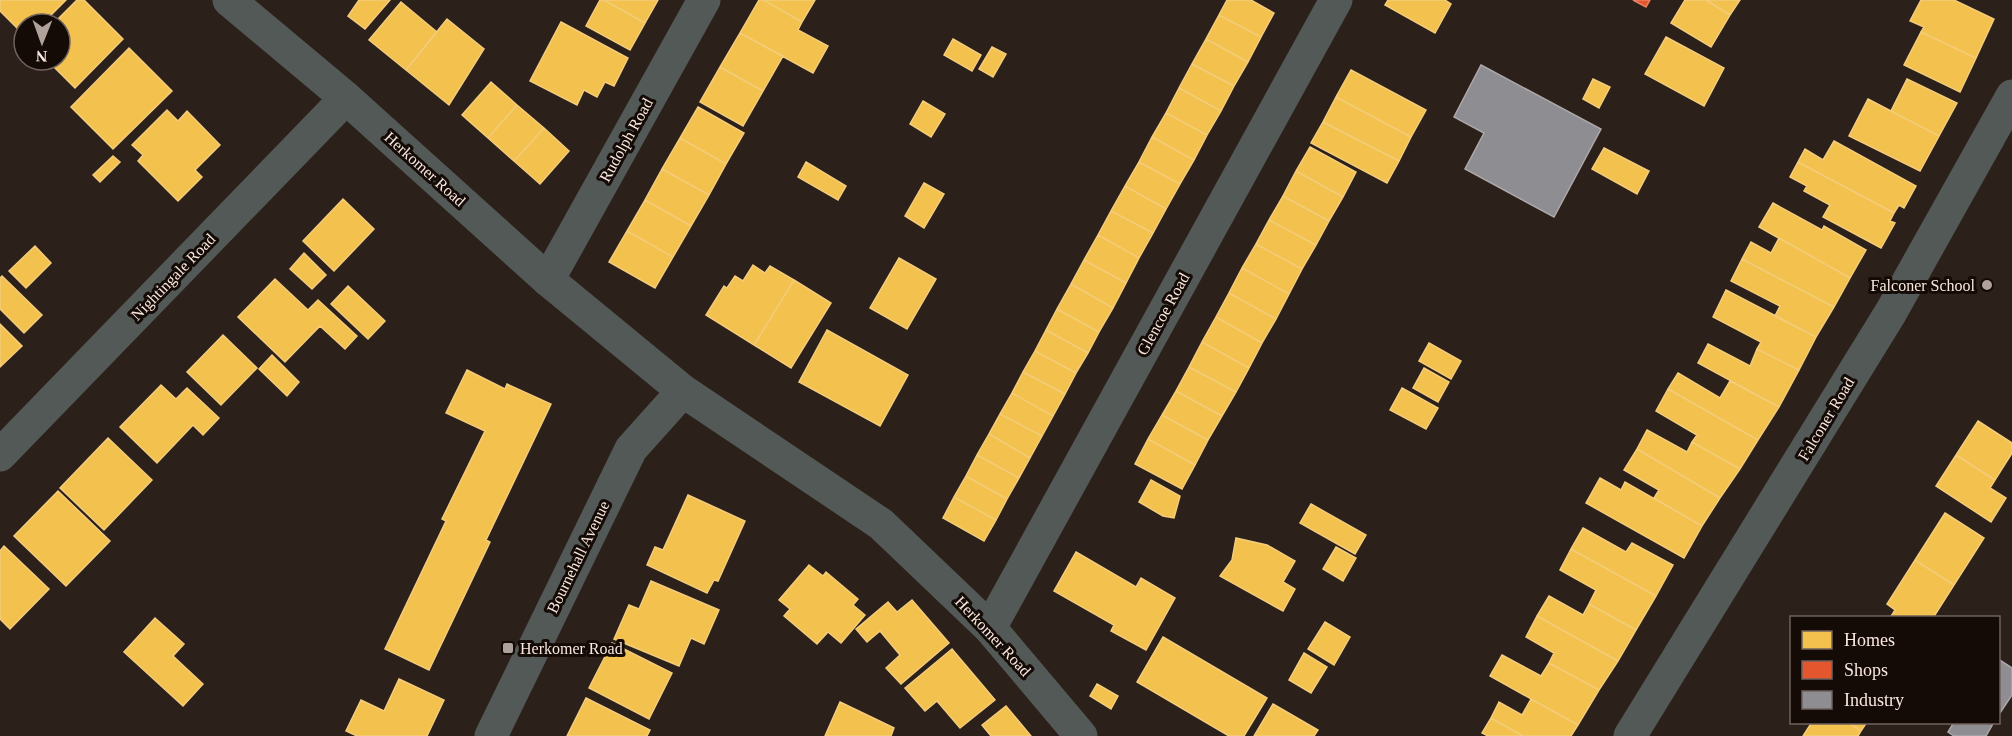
<svg xmlns="http://www.w3.org/2000/svg" width="2012" height="736" viewBox="0 0 2012 736" font-family="'Times New Roman',serif">
<rect width="100%" height="100%" fill="#2c201a"/>
<path fill="#f2c14e" stroke="#f4cc7a" stroke-width="1.5" d="M0 0H66L42 24H24V35L0 11Z
M77 0H84L123 39 75 88 47 60H60V24H53Z
M359 0H390L365 29 348 16Z
M600 0H604L645 23 630 50 586 26Z
M604 0H658L645 23Z
M759 0H764L802 22 798 30 828 46 813 73 740 33Z
M764 0H815L802 22Z
M1227 0H1251L1274 13 1261 37 1219 15Z
M1388 0H1445L1451 4 1435 33 1385 5Z
M1685 0H1706L1730 15 1711 47 1671 23Z
M1706 0H1740L1730 15Z
M1921 0H1954L1994 19 1976 58 1921 32 1924 27 1910 21Z
M401 2 437 32 406 70 369 40Z
M1219 15 1261 37 1248 62 1206 39Z
M447 19 484 49 449 105 406 70Z
M561 22 628 58 614 86 605 82 597 97 584 90 577 105 530 81Z
M1921 32 1976 58 1960 92 1904 65Z
M740 33 783 56 763 91 720 67Z
M1666 37 1724 68 1704 106 1645 74Z
M953 39 981 55 972 71 944 55Z
M1206 39 1248 62 1234 86 1192 64Z
M992 47 1006 54 993 77 979 69Z
M129 48 172 91 113 149 71 107Z
M1192 64 1234 86 1221 111 1179 88Z
M720 67 763 91 743 126 700 102Z
M1351 70 1426 110 1411 137 1336 97Z
M1593 79 1610 87 1599 108 1583 99Z
M1907 79 1957 103 1939 136 1891 111Z
M491 82 517 105 488 138 462 115Z
M1179 88 1221 111 1207 135 1166 113Z
M1336 97 1411 137 1399 161 1323 122Z
M1868 99 1939 136 1920 171 1849 136Z
M923 101 945 114 931 137 910 124Z
M517 105 544 128 514 161 488 138Z
M698 107 744 133 726 164 680 138Z
M167 110 178 121 187 111 220 145 195 170 202 177 178 201 138 161 143 155 132 145Z
M1166 113 1207 135 1194 160 1152 137Z
M1323 122 1399 161 1387 183 1311 143Z
M544 128 569 151 540 184 514 161Z
M1152 137 1194 160 1180 184 1139 162Z
M680 138 726 164 709 195 662 169Z
M1834 141 1916 186 1904 208 1899 205 1894 213 1798 162 1805 149 1823 160Z
M1310 147 1356 172 1343 197 1296 171Z
M1604 148 1649 171 1637 194 1592 169Z
M113 156 120 162 100 182 93 175Z
M806 162 846 186 838 200 798 177Z
M1139 162 1180 184 1166 209 1125 186Z
M1798 162 1894 213 1890 221 1895 223 1881 248 1823 217 1830 205 1804 191 1807 186 1790 177Z
M662 169 709 195 691 226 645 200Z
M1296 171 1343 197 1329 221 1283 196Z
M924 183 944 194 924 228 905 216Z
M1125 186 1166 209 1153 233 1111 211Z
M1283 196 1329 221 1316 245 1269 220Z
M343 199 374 229 334 271 303 241Z
M645 200 691 226 673 257 627 231Z
M1773 203 1822 230 1824 226 1866 250 1850 278 1759 227Z
M1111 211 1153 233 1139 258 1098 235Z
M1269 220 1316 245 1302 269 1256 244Z
M627 231 673 257 655 288 609 262Z
M1098 235 1139 258 1126 283 1084 260Z
M1779 238 1850 278 1834 307 1742 259 1751 242 1771 253Z
M1256 244 1302 269 1289 294 1242 268Z
M35 246 51 263 26 288 9 271Z
M304 253 326 275 312 289 290 269Z
M899 258 936 279 907 329 870 308Z
M1742 259 1834 307 1816 337 1775 316 1780 306 1731 281Z
M1084 260 1126 283 1113 308 1071 284Z
M753 265 765 273 770 266 794 280 754 345 706 315 724 286 727 288 735 276 743 281Z
M1242 268 1289 294 1276 319 1229 293Z
M2 276 42 315 24 333 0 309V278Z
M275 279 308 310 318 300 357 336 345 349 320 326 285 362 238 317Z
M794 280 831 303 791 368 754 345Z
M1071 284 1113 308 1099 332 1057 309Z
M348 286 385 321 368 339 331 304Z
M1726 290 1816 337 1799 370 1757 349 1761 342 1713 317Z
M1229 293 1276 319 1262 343 1216 317Z
M1057 309 1099 332 1088 353 1046 330Z
M1216 317 1262 343 1249 368 1202 342Z
M0 324 22 346 0 367Z
M827 330 908 375 880 426 799 382Z
M1046 330 1088 353 1076 373 1035 351Z
M223 335 257 368 221 405 187 372Z
M1202 342 1249 368 1236 392 1189 367Z
M1429 343 1461 361 1451 379 1419 361Z
M1708 344 1750 366 1757 349 1799 370 1779 407 1698 363Z
M1035 351 1076 373 1065 394 1023 372Z
M272 355 299 382 287 396 259 369Z
M1189 367 1236 392 1222 416 1176 391Z
M1424 368 1449 382 1438 402 1413 388Z
M467 370 505 389 507 384 551 404 486 540 490 542 429 670 385 649 446 521 442 519 485 431 446 413Z
M1023 372 1065 394 1053 416 1012 393Z
M1678 373 1720 398 1730 381 1779 407 1758 440 1668 389Z
M161 385 176 399 187 388 219 418 203 435 193 425 157 463 120 427Z
M1402 388 1438 408 1426 429 1390 410Z
M1668 389 1758 440 1740 469 1692 442 1697 435 1656 411Z
M1176 391 1222 416 1208 440 1162 415Z
M1012 393 1053 416 1042 436 1000 414Z
M1000 414 1042 436 1030 458 989 434Z
M1162 415 1208 440 1195 465 1148 439Z
M1978 421 2012 443V453L1995 480 1956 455Z
M1647 430 1687 452 1692 442 1740 469 1720 498 1637 449Z
M989 434 1030 458 1019 478 977 455Z
M108 438 152 480 104 530 60 488Z
M1148 439 1195 465 1182 489 1135 464Z
M1637 449 1720 498 1702 526 1654 498 1659 490 1624 470Z
M977 455 1019 478 1007 499 966 476Z
M1956 455 1995 480 1990 488 2006 498 1991 522 1936 486Z
M966 476 1007 499 996 520 954 497Z
M1600 478 1621 490 1625 482 1702 526 1684 558 1586 503Z
M1151 480 1180 496 1174 518 1163 516 1139 502Z
M58 491 110 541 66 586 14 536Z
M688 495 745 521 718 581 714 580 707 593 647 565 655 547 663 550Z
M954 497 996 520 984 541 943 518Z
M1311 504 1366 535 1355 554 1300 523Z
M1945 513 1984 538 1954 585 1915 560Z
M1583 528 1626 552 1632 543 1673 565 1656 596 1571 549Z
M1236 538 1267 545 1295 561 1283 582 1295 589 1283 611 1220 576 1232 560Z
M4 546 49 589 10 629 0 619V551Z
M1336 547 1356 558 1343 581 1323 569Z
M1571 549 1656 596 1636 630 1589 604 1596 590 1560 570Z
M1076 552 1136 587 1141 578 1175 598 1146 650 1111 631 1114 625 1054 591Z
M1915 560 1954 585 1933 618H1890L1895 610 1887 604Z
M809 565 823 576 826 572 858 599 853 605 865 615 841 643 828 632 817 644 784 616 790 609 779 600Z
M651 581 719 610 704 644 691 638 679 666 614 639 629 605 639 609Z
M1549 596 1583 615 1589 604 1636 630 1618 661 1537 616Z
M912 600 949 643 901 684 886 668 900 655 880 631 867 642 856 629 888 602 897 612Z
M1537 616 1618 661 1599 690 1549 663 1554 653 1526 637Z
M155 618 184 644 173 656 203 684 183 706 124 652Z
M1325 622 1350 637 1334 665 1308 649Z
M1163 637 1267 698 1244 736H1229L1137 682Z
M612 643 672 673 649 719 589 688Z
M952 649 995 700 960 728 937 701 925 711 905 688Z
M1304 653 1327 667 1311 693 1289 680Z
M1502 655 1541 676 1549 663 1599 690 1578 725 1490 676Z
M399 679 444 700 427 736H357L346 731 361 700 384 711Z
M1097 684 1118 696 1111 709 1090 696Z
M586 698 650 730 647 736H567Z
M1531 699 1578 725 1571 736H1523L1491 718 1499 702 1522 715Z
M840 702 894 728 891 736H825Z
M1273 704 1318 730 1314 736H1254Z
M1006 706 1031 736H991L982 725Z
M1491 718 1523 736H1488L1482 733Z
M1812 722H1848L1861 731 1858 736H1803Z
M1848 722H1867L1861 731Z"/>
<path fill="#e4572e" stroke="#ea8263" stroke-width="1.5" d="M1633 0H1650L1646 7Z"/>
<path fill="#8d8d92" stroke="#ada8a9" stroke-width="1.5" d="M1481 65 1601 129 1554 217 1465 169 1484 133 1454 117Z
M1998 659 2012 668V695L1998 716Z
M1954 722H1994L1986 736H1954L1948 732Z"/>
<g fill="none" stroke-linecap="round" stroke-linejoin="round">
<path stroke="#525956" stroke-width="33" d="M548 280 704 0
M0 455 346 98
M990 628 1336 0"/>
<path stroke="#525956" stroke-width="33" d="M229 0 346 98 548 280 683 391 881 524 990 628 1081 736
M491 736 631 449 683 391
M1630 736 1891 312 2012 96"/>
</g>
<g fill="#b1a19b" stroke="#140a06" stroke-width="2">
<circle cx="1987" cy="285" r="6"/>
<rect x="502" y="642" width="12" height="12" rx="3"/>
</g>
<g text-anchor="middle" dominant-baseline="central" stroke-width="6" stroke-linejoin="round" paint-order="stroke">
<g font-size="16" fill="#f9e7e0" stroke="#140a06">
<text transform="translate(626 140) rotate(-61)">Rudolph Road</text>
<text transform="translate(425 169) rotate(42)">Herkomer Road</text>
<text transform="translate(173 277) rotate(-46)">Nightingale Road</text>
<text transform="translate(1163 314) rotate(-61)">Glencoe Road</text>
<text transform="translate(1826 419) rotate(-59)">Falconer Road</text>
<text transform="translate(578 557) rotate(-64)">Bournehall Avenue</text>
<text transform="translate(993 636) rotate(47)">Herkomer Road</text>
</g>
<g font-size="16" fill="#f9e7e0" stroke="#140a06" text-anchor="end">
<text x="1975" y="285">Falconer School</text>
<text x="520" y="648" text-anchor="start">Herkomer Road</text>
</g>
</g>
<rect x="1790" y="616" width="210" height="108" fill="#140a06" stroke="#70625d" stroke-width="1.5"/>
<rect x="1802" y="631" width="30" height="18" fill="#f2c14e" stroke="#70625d" stroke-width="1.5"/>
<text x="1844" y="646" font-size="18" fill="#f9e7e0">Homes</text>
<rect x="1802" y="661" width="30" height="18" fill="#e4572e" stroke="#70625d" stroke-width="1.5"/>
<text x="1844" y="676" font-size="18" fill="#f9e7e0">Shops</text>
<rect x="1802" y="691" width="30" height="18" fill="#8d8d92" stroke="#70625d" stroke-width="1.5"/>
<text x="1844" y="706" font-size="18" fill="#f9e7e0">Industry</text>
<g transform="translate(42 42) rotate(181)"><circle r="28" fill="#140a06" stroke="#70625d" stroke-width="1.5"/>
<path d="M0-4.5L10 22L0 15L-10 22Z" fill="#b1a19b"/>
<text y="-9" font-size="16" font-weight="bold" text-anchor="middle" fill="#f9e7e0">N</text>
</g>
</svg>
